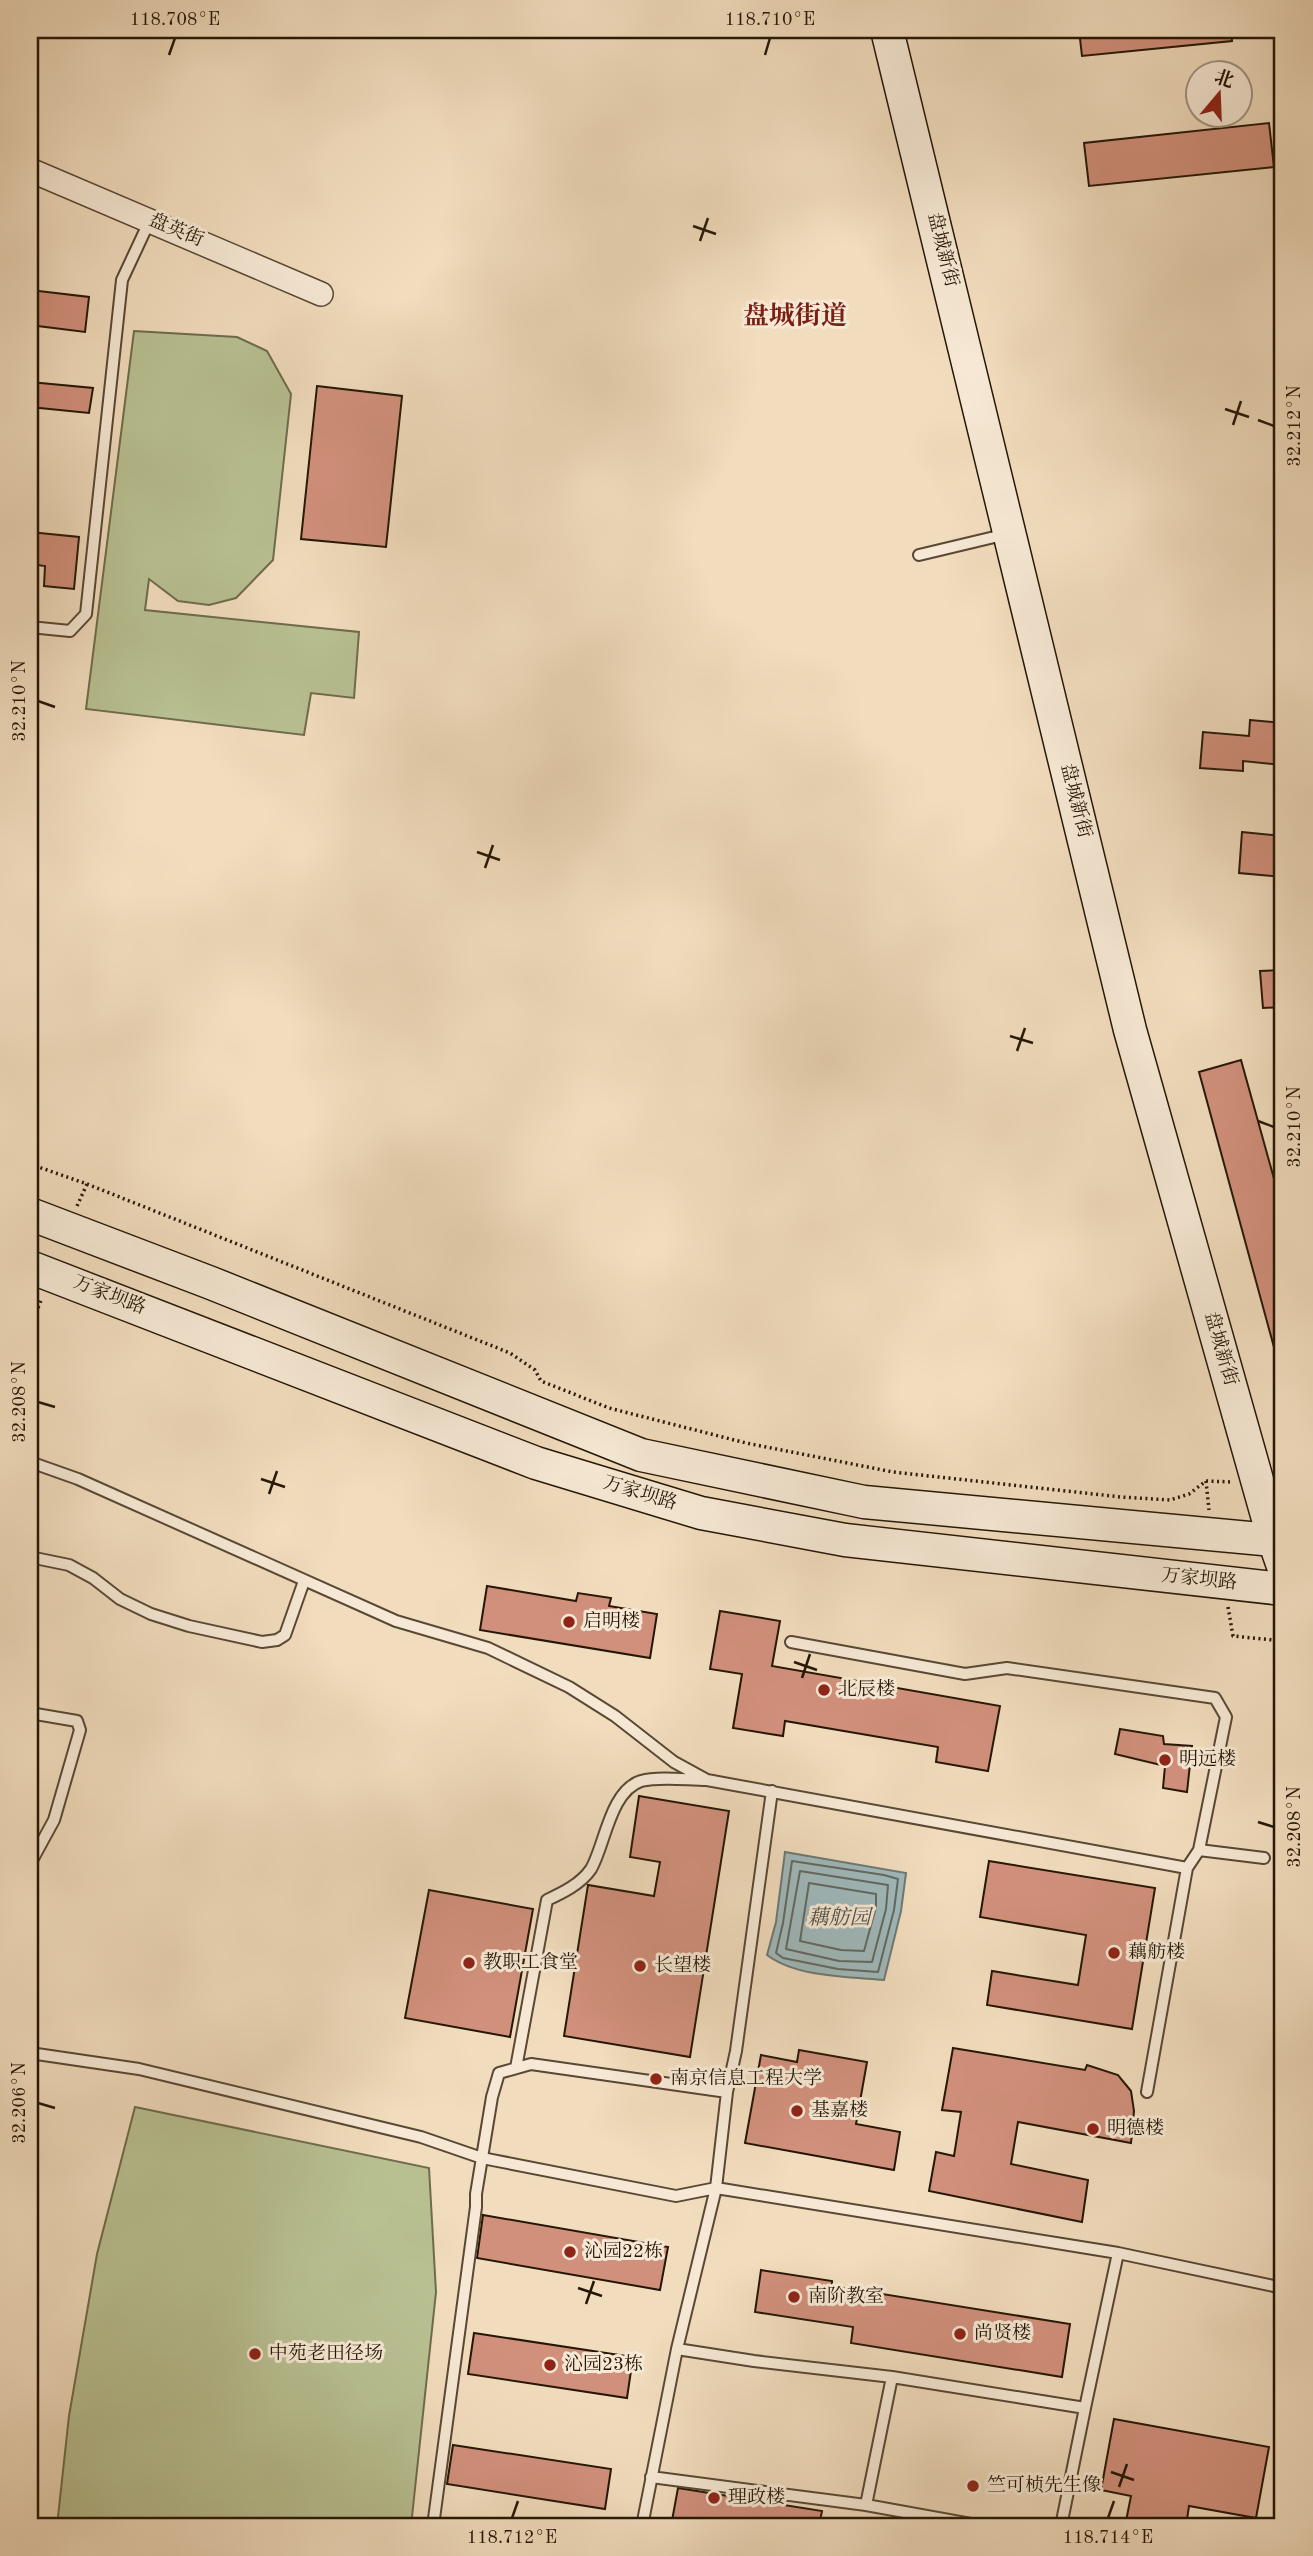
<svg xmlns="http://www.w3.org/2000/svg" width="1313" height="2556" viewBox="0 0 1313 2556" font-family="'Old Standard TT','Noto Serif SC',serif">
<rect width="100%" height="100%" fill="#f1dcbd"/>
<filter id="stains"><feTurbulence type="fractalNoise" baseFrequency=".00286" numOctaves="4"/><feColorMatrix values="0 0 0 0 .2 0 0 0 0 .09 0 0 0 0 .02 0 0 0 .5 -.17"/></filter>
<radialGradient id="worn" r=".72"><stop offset=".6" stop-color="#630" stop-opacity="0"/><stop offset="1" stop-color="#630" stop-opacity=".3"/></radialGradient>
<path fill="#b8c092" stroke="#6e6c4c" stroke-width="2" d="M134 331 237 337 267 351 291 394 273 560 236 598 209 605 178 601 149 579 145 610 359 632 354 698 311 693 304 735 86 709Z
M135 2107 429 2168 436 2292 411 2526H57L69 2416 97 2254Z"/>
<path fill="#9fb9bc" stroke="#6e7873" stroke-width="2" d="M785 1852 906 1873 901 1911 884 1980C848 1977 796 1977 767 1955L776 1922Z"/>
<g fill="none" stroke-linecap="round" stroke-linejoin="round">
<path stroke="#626861" stroke-width="2" d="M792 1861 884 1875 898 1879 894 1910 878 1972 838 1969 783 1958 776 1953 783 1923Z
M800 1871 888 1885 886 1909 872 1962 839 1961 786 1949Z
M809 1883 876 1894V1907L864 1951 841 1950 800 1941Z"/>
</g>
<path fill="#d1907c" stroke="#251706" stroke-width="2" d="M1079 30H1231L1232 41 1082 56Z
M1269 123 1274 167 1089 186 1084 143Z
M30 290 89 297 85 332 30 325Z
M30 382 93 388 89 413 30 407Z
M317 386 402 396 386 547 301 539Z
M30 532 79 537 74 589 44 586 45 566 30 564Z
M1250 720 1283 723V765L1243 761V771L1200 768 1203 732 1249 736Z
M1242 832 1283 836V877L1239 873Z
M1283 970V1007L1263 1008 1260 971Z
M1241 1060 1283 1211V1362H1278L1199 1072Z
M487 1586 576 1601 578 1593 611 1598 609 1606 657 1614 650 1658 480 1630Z
M720 1611 780 1621 772 1666 1000 1706 988 1771 936 1762 938 1747 785 1721 783 1736 733 1728 742 1674 710 1669Z
M1120 1729 1163 1736 1164 1744 1192 1746 1187 1792 1163 1788 1165 1766 1115 1754Z
M639 1796 729 1811 690 2057 564 2036 588 1885 654 1896 660 1862 630 1857Z
M989 1861 1155 1888 1132 2029 987 2005 992 1971 1078 1985 1086 1935 980 1917Z
M429 1890 533 1909 510 2037 405 2018Z
M953 2048 1085 2070 1087 2065 1118 2075 1131 2091 1134 2111 1131 2143 1018 2122 1011 2164 1088 2180 1082 2222 929 2191 936 2152 954 2156 961 2112 942 2110Z
M799 2050 867 2062 856 2124 900 2132 894 2170 745 2143 761 2055 797 2062Z
M483 2215 668 2247 660 2290 477 2258Z
M761 2270 832 2281V2286L1070 2324 1062 2377 851 2343 853 2327 755 2312Z
M474 2333 633 2357 627 2398 468 2374Z
M1114 2419 1269 2447 1256 2518 1189 2506 1186 2526H1125L1131 2496 1101 2490Z
M453 2445 611 2469 605 2509 447 2484Z
M678 2488 822 2511 819 2526H671Z"/>
<g fill="none" stroke-linecap="round" stroke-linejoin="round">
<defs>
<path id="service" d="M919 555 1007 534
M30 627 70 631 86 614 122 280 150 220
M30 1462 78 1479 396 1621 488 1648 569 1687 615 1716 674 1762 705 1779
M30 1557 69 1565 93 1578 120 1599 151 1614 189 1626 262 1642 277 1640 285 1635 304 1581
M791 1642 965 1674 1007 1668 1215 1698 1226 1717 1199 1850
M30 1713 77 1721 80 1730 54 1820 30 1864
M30 2053 139 2069 421 2137 482 2158 676 2196 716 2188 1118 2253 1283 2288
M516 2068 547 1900C562 1893 581 1884 591 1869 605 1845 610 1791 641 1781 660 1776 687 1780 707 1780L1187 1868 1199 1850 1264 1858
M1147 2092 1187 1868
M677 2349 716 2188 727 2092 736 2051 772 1791
M651 2477 866 2505 982 2526
M866 2505 892 2377
M433 2526 476 2207V2194L492 2097 499 2073 531 2064 727 2092
M642 2526 677 2349 754 2361 892 2377 1085 2408 1118 2253
M1061 2526 1085 2408"/>
<path id="minor" d="M30 170 321 294"/>
<path id="secondary" d="M887 30 1130 1030 1274 1540 1283 1566
M30 1214 211 1283 641 1455 864 1502 1283 1541
M30 1267 536 1463 701 1513 845 1540 1283 1589"/>
</defs>
<use href="#service" stroke="#584834" stroke-width="14"/>
<use href="#minor" stroke="#584834" stroke-width="26"/>
<use href="#secondary" stroke="#251706" stroke-width="35"/>
<path stroke="#251706" stroke-width="3.5" stroke-dasharray="2 3.5" stroke-linecap="butt" d="M30 1164 87 1184 77 1206
M87 1184 510 1353 535 1370 541 1381 609 1408 746 1443 893 1472 1121 1497 1170 1500 1189 1494 1206 1481 1233 1482
M34 1318 42 1298
M1206 1481 1209 1510
M1228 1607 1233 1636 1283 1641"/>
<use href="#service" stroke="#f6e8d4" stroke-width="10"/>
<use href="#minor" stroke="#f6e8d4" stroke-width="23"/>
<use href="#secondary" stroke="#f6e8d4" stroke-width="32"/>
</g>
<path fill="none" stroke="#251706" stroke-width="2.5" d="M169 55 175 38M765 55 770 38M693 226 716 234M700 241 708 218M1225 409 1249 417M1258 420 1274 426M1233 425 1241 401M38 701 55 707M477 852 500 860M485 868 493 845M1010 1036 1033 1043M1017 1051 1025 1028M1258 1121 1274 1127M38 1402 55 1407M261 1479 285 1487M269 1494 277 1471M794 1662 817 1670M802 1678 810 1654M1258 1822 1274 1827M38 2103 55 2108M578 2288 602 2296M586 2304 594 2281M1111 2472 1134 2480M1119 2487 1127 2464M512 2518 518 2501M1108 2518 1114 2501"/>
<g fill="#8f2418" stroke="#f6e8d4" stroke-width="2.5">
<circle cx="569" cy="1622" r="7"/>
<circle cx="824" cy="1690" r="7"/>
<circle cx="1165" cy="1760" r="7"/>
<circle cx="1114" cy="1953" r="7"/>
<circle cx="469" cy="1963" r="7"/>
<circle cx="640" cy="1966" r="7"/>
<circle cx="656" cy="2079" r="7"/>
<circle cx="797" cy="2111" r="7"/>
<circle cx="1093" cy="2129" r="7"/>
<circle cx="570" cy="2252" r="7"/>
<circle cx="794" cy="2297" r="7"/>
<circle cx="960" cy="2334" r="7"/>
<circle cx="255" cy="2354" r="7"/>
<circle cx="550" cy="2365" r="7"/>
<circle cx="973" cy="2486" r="7"/>
<circle cx="714" cy="2498" r="7"/>
</g>
<g text-anchor="middle" dominant-baseline="central" stroke-width="6" stroke-linejoin="round" paint-order="stroke">
<g font-size="19" fill="#251706" stroke="#f6e8d4">
<text transform="translate(176 231) rotate(23)">盘英街</text>
<text transform="translate(942 250) rotate(76)">盘城新街</text>
<text transform="translate(1075 801) rotate(76)">盘城新街</text>
<text transform="translate(109 1296) rotate(21)">万家坝路</text>
<text transform="translate(1220 1349) rotate(74)">盘城新街</text>
<text transform="translate(640 1494) rotate(17)">万家坝路</text>
<text transform="translate(1199 1580) rotate(6)">万家坝路</text>
</g>
<g font-size="19" fill="#251706" stroke="#f6e8d4" text-anchor="start">
<text x="583" y="1622">启明楼</text>
<text x="838" y="1690">北辰楼</text>
<text x="1179" y="1760">明远楼</text>
<text x="1128" y="1953">藕舫楼</text>
<text x="483" y="1963">教职工食堂</text>
<text x="654" y="1966">长望楼</text>
<text x="670" y="2079">南京信息工程大学</text>
<text x="811" y="2111">基嘉楼</text>
<text x="1107" y="2129">明德楼</text>
<text x="584" y="2252">沁园22栋</text>
<text x="808" y="2297">南阶教室</text>
<text x="974" y="2334">尚贤楼</text>
<text x="269" y="2354">中苑老田径场</text>
<text x="564" y="2365">沁园23栋</text>
<text x="987" y="2486">竺可桢先生像</text>
<text x="728" y="2498">理政楼</text>
</g>
<g font-size="21" font-style="italic" fill="#505046" stroke="#f6e8d4">
<text x="839" y="1918">藕舫园</text>
</g>
<g font-size="26" font-weight="bold" fill="#7a1f14" stroke="#f6e8d4">
<text x="795" y="317">盘城街道</text>
</g>
</g>
<rect width="1313" height="2556" fill="none" stroke="#f1dcbd" stroke-width="77"/>
<g transform="translate(1219 94) rotate(19)"><circle r="33" fill="#f6e8d4" stroke="#a29482" stroke-width="2"/>
<path d="M0-5L12 26L0 18L-12 26Z" fill="#8f2418"/>
<text y="-10" font-size="19" font-weight="bold" text-anchor="middle" fill="#251706">北</text>
</g>
<rect x="38" y="38" width="1236" height="2480" fill="none" stroke="#251706" stroke-width="2.5"/>
<g font-size="18" text-anchor="middle" fill="#251706">
<text x="175" y="25">118.708°E</text>
<text x="770" y="25">118.710°E</text>
<text transform="translate(1294 426) rotate(-90)" y="6">32.212°N</text>
<text transform="translate(19 701) rotate(-90)" y="6">32.210°N</text>
<text transform="translate(1294 1127) rotate(-90)" y="6">32.210°N</text>
<text transform="translate(19 1402) rotate(-90)" y="6">32.208°N</text>
<text transform="translate(1294 1827) rotate(-90)" y="6">32.208°N</text>
<text transform="translate(19 2103) rotate(-90)" y="6">32.206°N</text>
<text x="512" y="2543">118.712°E</text>
<text x="1108" y="2543">118.714°E</text>
</g>
<rect width="100%" height="100%" filter="url(#stains)"/>
<rect width="100%" height="100%" fill="url(#worn)"/>
</svg>
